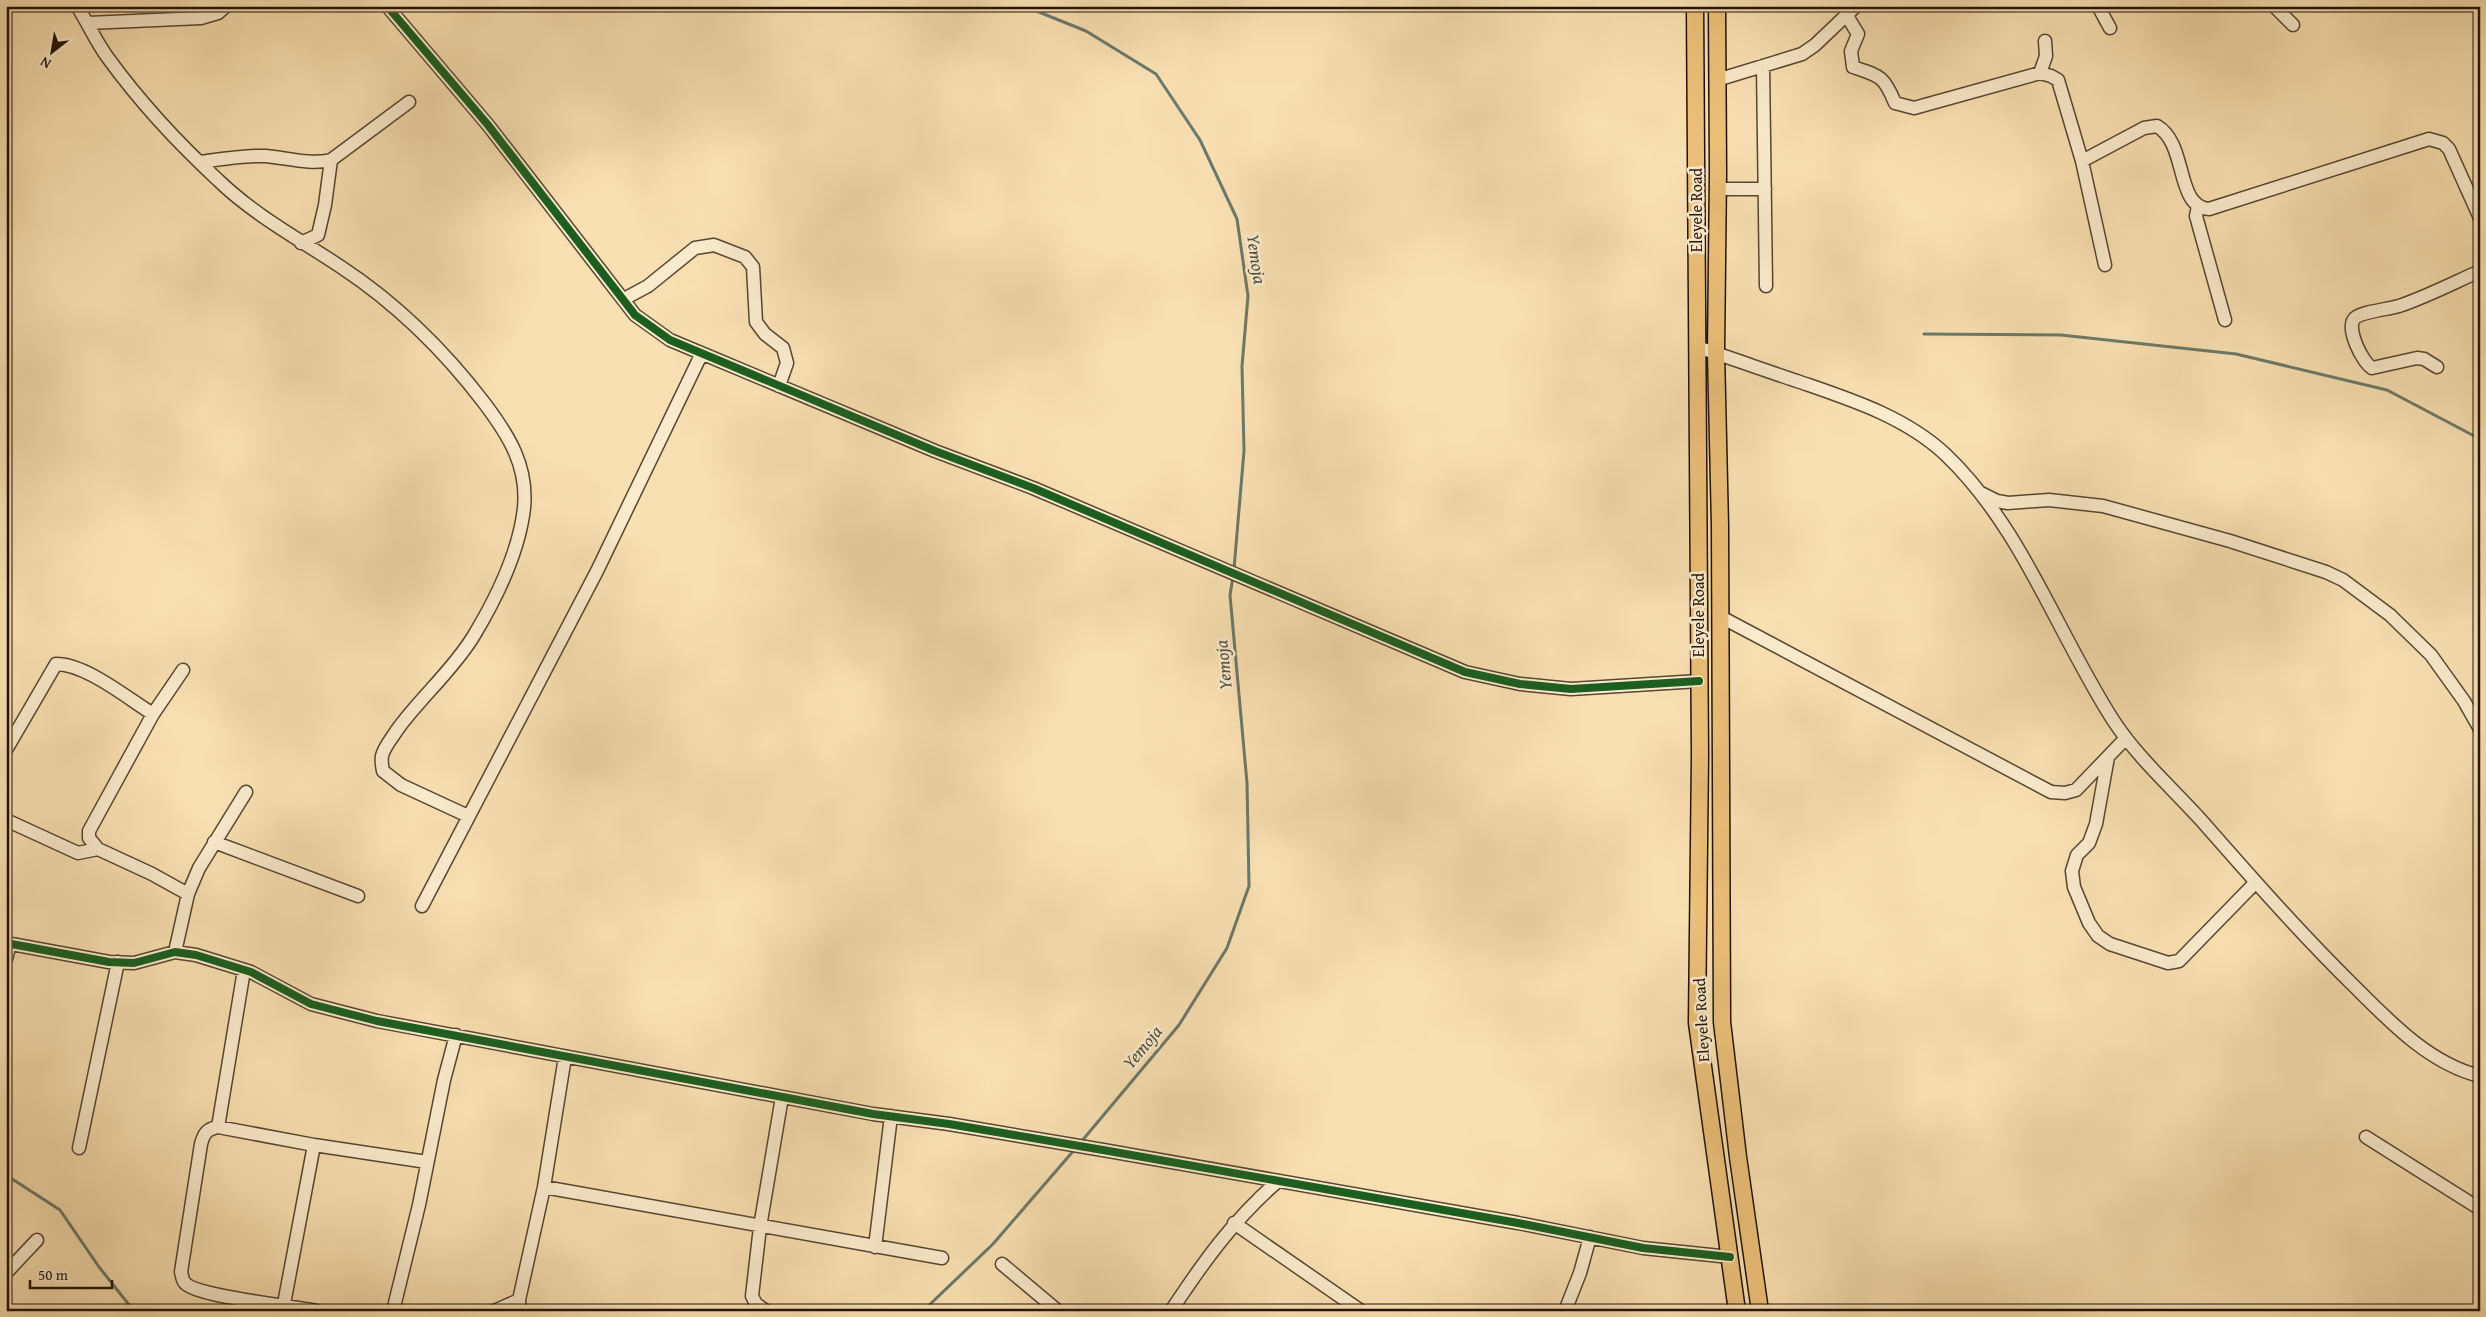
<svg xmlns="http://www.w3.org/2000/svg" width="2486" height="1317" viewBox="0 0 2486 1317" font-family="'Gentium Book Plus',serif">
<rect width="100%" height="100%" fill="#f9e0b2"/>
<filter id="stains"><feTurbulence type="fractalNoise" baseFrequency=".004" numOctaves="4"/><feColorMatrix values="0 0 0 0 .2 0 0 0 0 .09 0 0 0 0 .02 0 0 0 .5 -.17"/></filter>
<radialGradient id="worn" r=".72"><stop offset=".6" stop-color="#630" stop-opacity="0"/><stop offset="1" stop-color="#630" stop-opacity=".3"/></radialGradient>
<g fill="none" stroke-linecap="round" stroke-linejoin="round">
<path stroke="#6c7969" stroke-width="3" d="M1024 6 1086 31 1156 74 1200 140 1237 219 1248 296 1242 366 1244 451 1234 569
M1924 334 2061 335 2236 354 2387 390 2480 439
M1081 1142 1179 1025 1227 948 1249 886 1247 783 1230 595 1233 577
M6 1175 60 1210 99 1267 134 1311
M923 1311 993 1244 1075 1149"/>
<defs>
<path id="minor" d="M77 6C88 23 96 42 108 58 140 102 178 143 218 180 254 215 299 239 341 267 397 304 444 350 485 404 509 436 528 466 524 508 519 553 496 599 473 637 452 671 420 698 397 730 392 738 384 747 382 756 381 761 382 766 383 771L401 785 468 816
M387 6 488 125 635 315 670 340 935 451 1033 488 1465 672 1520 684 1571 689 1699 681
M2098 6 2110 28
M2274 6 2293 25
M1847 16 1858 34 1851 51 1853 67C1880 76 1884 76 1895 103L1914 108 2040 73 2051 76 2058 80 2082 161 2105 265
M88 23 201 18 218 13 226 6
M1763 66 1766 286
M2040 73 2046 56 2045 41
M1717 80 1802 54 1815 45 1856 6
M2082 161 2144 128 2157 126C2188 144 2175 207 2209 209L2429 139 2443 143 2449 149 2480 218
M200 162C222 159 244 155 266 156 288 158 309 165 331 160L409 102
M1718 189H1765
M2198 206 2196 216 2225 320
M301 243 318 235 325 205 331 160
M624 299 648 286 695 248 714 245 745 257 753 267 756 322 765 334 783 348 787 363 779 386
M1697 347C1731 358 1764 370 1797 381 1849 399 1904 416 1945 454 2022 527 2057 633 2113 720 2137 757 2172 788 2201 820 2251 877 2301 934 2355 987 2390 1022 2430 1064 2480 1076
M2437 367 2424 359 2417 358 2372 368C2362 362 2345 327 2355 318 2361 312 2389 309 2399 306 2426 297 2453 283 2480 271
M1981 493 1997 501 2008 503 2049 500 2103 506 2230 541 2326 572 2343 580 2390 615 2431 655 2464 701 2480 729
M1721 617 2051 792 2065 793 2076 790 2126 738
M183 670 153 714 89 831V838L98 849 152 874 188 894
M6 750 56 664C86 664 127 698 153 714
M2108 757 2096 824 2089 843 2077 855 2072 871 2074 887 2089 923 2098 936 2110 944 2168 963 2179 961 2256 882
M6 820 78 853 98 849
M214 842 358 896
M422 906 597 571 701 355
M6 943 109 962 134 963 175 952 196 955 251 972 311 1004 377 1021 873 1114 949 1124 1103 1150 1518 1223 1643 1248 1730 1257
M175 952 188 894 199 868 246 792
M6 959 10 944
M218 1127 244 970
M2366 1137 2480 1209
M79 1148 118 962
M544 1187 942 1258
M1234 1223 1361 1311
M875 1247 891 1116
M1002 1264 1058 1311
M6 1273 37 1240
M284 1304 314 1145
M317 1311C294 1306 197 1297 185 1283 182 1280 182 1275 181 1272L201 1144C204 1133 207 1129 218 1127L314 1145 427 1162
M393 1311 419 1205 444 1080 456 1035
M494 1311 519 1300
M520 1311 519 1300 544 1187 565 1057
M766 1311 756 1304 752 1296 760 1227 782 1097
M1171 1311C1202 1264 1234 1219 1277 1182
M1565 1311 1580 1273 1590 1237"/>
<path id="major" d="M1695 6 1700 755 1697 1023 1737 1311
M1717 6 1718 173 1716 353 1720 526 1722 1022 1738 1157 1760 1311"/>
</defs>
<use href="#minor" stroke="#574631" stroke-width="15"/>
<use href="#major" stroke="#211206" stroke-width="19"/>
<use href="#minor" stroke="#fbebcd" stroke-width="12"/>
<use href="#major" stroke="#ecc079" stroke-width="16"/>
<defs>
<path id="cycleway" d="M387 6 488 125 635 315 670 340 935 451 1033 488 1465 672 1520 684 1571 689 1699 681
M6 943 109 962 134 963 175 952 196 955 251 972 311 1004 377 1021 873 1114 949 1124 1103 1150 1518 1223 1643 1248 1730 1257"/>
</defs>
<use href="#cycleway" stroke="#fbebcd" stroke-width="11"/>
<use href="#cycleway" stroke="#1b5e20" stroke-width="8"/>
</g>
<g text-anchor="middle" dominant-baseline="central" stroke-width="5" stroke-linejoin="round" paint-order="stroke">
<g font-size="16" fill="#211206" stroke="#fbebcd">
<text transform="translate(1696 210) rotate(-90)">Eleyele Road</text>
<text transform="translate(1698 615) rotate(-90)">Eleyele Road</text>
<text transform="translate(1701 1020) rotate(-93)">Eleyele Road</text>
</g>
<g font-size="18" font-style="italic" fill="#4d4e40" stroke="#fbebcd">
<text transform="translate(1257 259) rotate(82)">Yemoja</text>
<text transform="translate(1223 665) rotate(-95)">Yemoja</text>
<text transform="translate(1142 1047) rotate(-50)">Yemoja</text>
</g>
</g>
<rect width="2486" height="1317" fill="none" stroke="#f9e0b2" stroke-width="25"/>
<rect x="8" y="8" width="2471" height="1302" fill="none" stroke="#211206" stroke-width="2.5"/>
<rect x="12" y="12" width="2461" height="1292" fill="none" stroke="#211206"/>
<g transform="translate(52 52) rotate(211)" stroke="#fbebcd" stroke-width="4" paint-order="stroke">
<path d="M0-4L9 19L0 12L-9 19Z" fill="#211206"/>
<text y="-8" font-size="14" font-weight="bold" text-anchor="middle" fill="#211206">N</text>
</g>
<path d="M30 1280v8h82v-8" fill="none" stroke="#211206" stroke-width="2.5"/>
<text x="38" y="1280" font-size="15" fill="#211206" stroke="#fbebcd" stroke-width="4" paint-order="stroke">50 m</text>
<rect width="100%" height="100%" filter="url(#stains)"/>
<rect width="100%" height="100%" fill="url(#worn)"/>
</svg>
